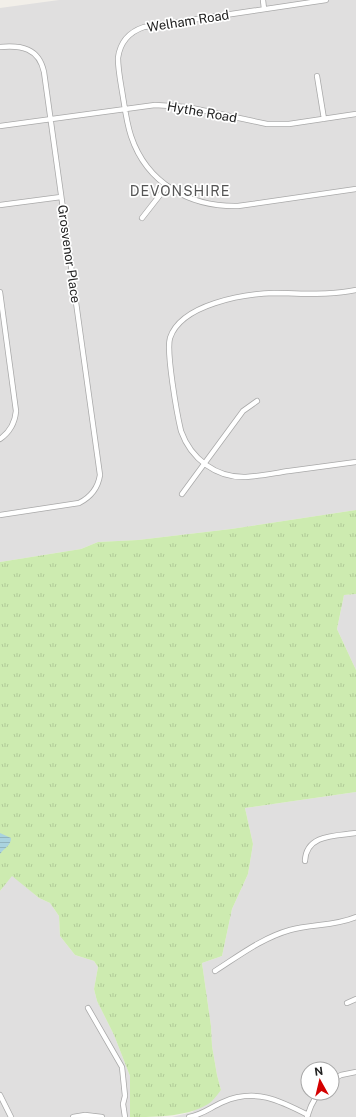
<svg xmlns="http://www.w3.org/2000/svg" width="356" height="1117" viewBox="0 0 356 1117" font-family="'Public Sans',sans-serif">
<defs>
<pattern id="grass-tufts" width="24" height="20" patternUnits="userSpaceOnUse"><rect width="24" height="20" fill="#cdebb0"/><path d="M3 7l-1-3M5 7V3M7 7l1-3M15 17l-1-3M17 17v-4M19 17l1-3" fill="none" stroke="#b0c997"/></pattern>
<pattern id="water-rules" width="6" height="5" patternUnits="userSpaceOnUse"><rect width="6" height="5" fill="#aad3df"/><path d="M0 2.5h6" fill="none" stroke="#92b5bf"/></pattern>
</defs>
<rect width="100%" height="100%" fill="#f2efe9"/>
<path fill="#e0dfdf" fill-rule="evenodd" d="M59 0H356V510L231 529 138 540 98 542 81 549 0 562V8Z
M356 594V670L337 629 344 595Z
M356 792V1117H172L192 1112 221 1090 217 1075 212 1046 211 1026 202 963 222 956 232 909 248 874 253 844 245 808ZM308 1069H332V1093H308Z
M12 875 39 898 50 903 59 916 60 936 75 955 94 961 98 967 94 989 97 1001 114 1035 130 1076V1117H0V891Z"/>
<path fill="url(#grass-tufts)" d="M356 510V594L344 595 337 629 356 670V792L245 808 253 844 248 874 232 909 222 956 202 963 211 1026 212 1046 217 1075 221 1090C218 1094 215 1098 211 1102 190 1117 157 1117 130 1117V1076L114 1035 97 1001 94 989 98 967 94 961 75 955 60 936 59 916 50 903 39 898 12 876 0 891V562L81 549 98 542 138 540 231 529Z"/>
<path fill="url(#water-rules)" d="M0 833 11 838C11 846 4 848 0 854Z"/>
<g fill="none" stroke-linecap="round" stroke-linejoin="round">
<defs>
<path id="minor" d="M263 0 264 9
M326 0 144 27C129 32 120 42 118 58 118 71 121 84 123 97 125 110 127 124 131 136 147 184 190 207 238 206L356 189
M0 47C21 45 39 48 44 72L100 475C98 488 91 497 79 503L0 515
M317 76 324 119
M0 126 155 105 187 107 267 124H289L356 114
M0 205 61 197
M142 218 167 186
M356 290C329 296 302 293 274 293 244 294 181 304 170 338 166 352 177 414 181 431 191 459 216 478 246 477 261 476 275 473 289 471 311 468 334 465 356 462
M0 292 16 411C15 423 10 432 0 439
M182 494 243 411 257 401
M305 861C306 834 336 836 356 833
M215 971C240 955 262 938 290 930 312 924 335 926 356 917
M347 1003 356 999
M88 1008 122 1067 125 1096 123 1104 125 1117
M332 1080 341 1075 356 1072
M0 1095 11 1117
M73 1117 85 1115 102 1117
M189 1117C202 1115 211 1107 223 1102 255 1088 279 1100 308 1115
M307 1117 311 1106 318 1093"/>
</defs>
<use href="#minor" stroke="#a9a9a9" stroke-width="6"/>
<use href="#minor" stroke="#fff" stroke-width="4.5"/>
</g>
<g text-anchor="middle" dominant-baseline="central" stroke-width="3.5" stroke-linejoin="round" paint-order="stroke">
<g font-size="13" fill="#222" stroke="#fff">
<text transform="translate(188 21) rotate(-9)">Welham Road</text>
<text transform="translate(202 112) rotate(10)">Hythe Road</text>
<text transform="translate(69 254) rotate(82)">Grosvenor Place</text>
</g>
<g font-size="14" letter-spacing="1" fill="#555" stroke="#fff">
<text x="180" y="191">DEVONSHIRE</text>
</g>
</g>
<g transform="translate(320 1081) rotate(352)"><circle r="19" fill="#ffffff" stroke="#a7a7a7"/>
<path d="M0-3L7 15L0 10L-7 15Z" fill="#d40000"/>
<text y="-6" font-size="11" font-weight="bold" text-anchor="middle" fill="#222222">N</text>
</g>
</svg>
